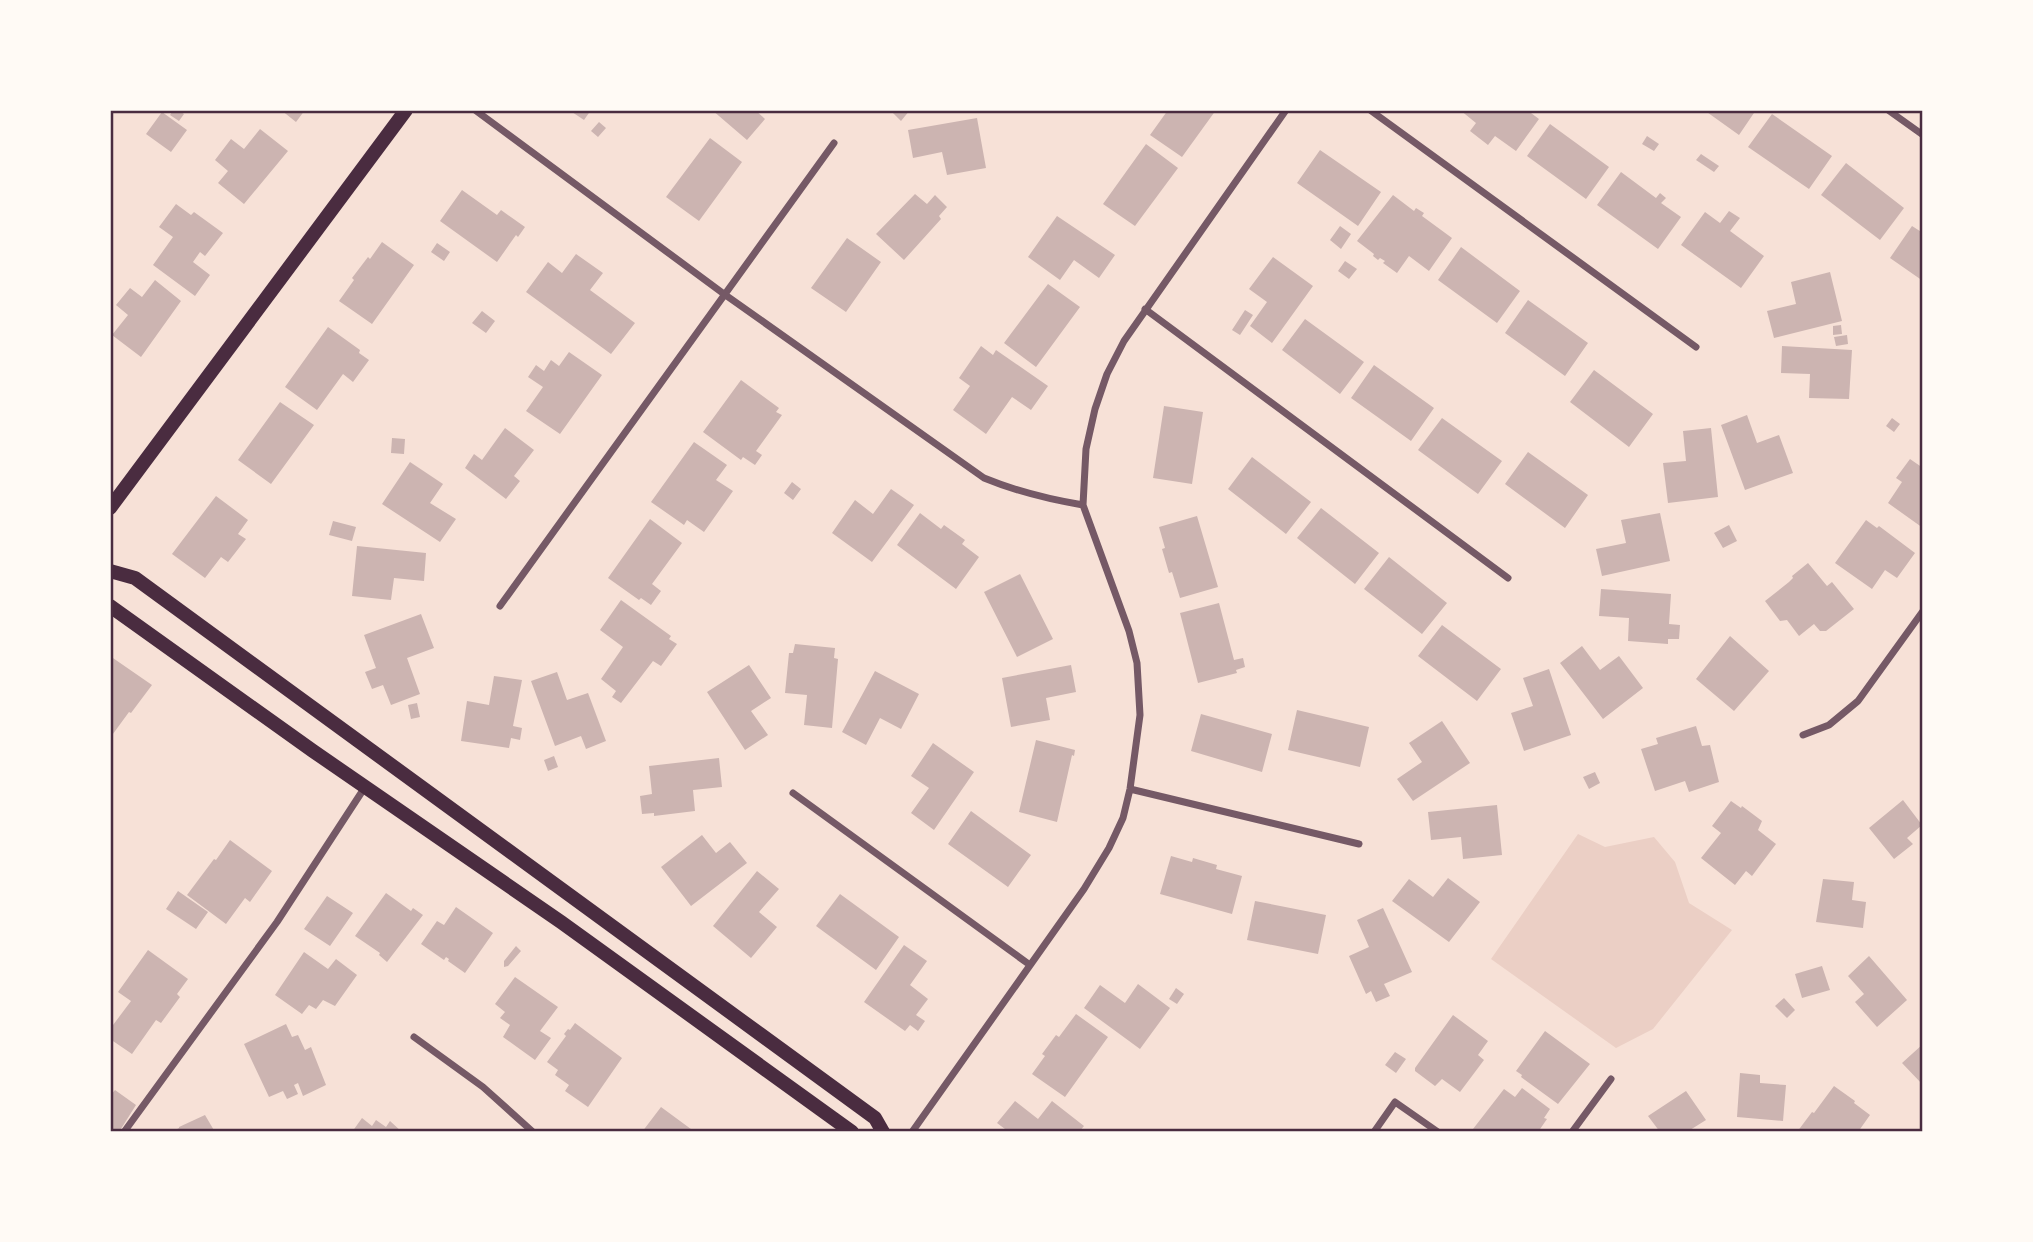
<svg xmlns="http://www.w3.org/2000/svg" width="2033" height="1242" viewBox="0 0 2033 1242" font-family="'Roboto Condensed',sans-serif">
<rect width="100%" height="100%" fill="#f7e1d7"/>
<path fill="#ebcfc5" d="M1578 834 1605 847 1654 837 1675 862 1689 903 1732 930 1653 1029 1616 1048 1491 959Z"/>
<path fill="#ccb4b1" d="M170 110H178L184 114 179 121 170 115 172 112Z
M281 110H305L296 122Z
M573 110H591L584 120 572 112Z
M712 110H755L765 119 747 140Z
M890 110H910L901 121Z
M1168 110H1216L1182 157 1150 135Z
M1460 110H1527L1539 119 1516 151 1495 136 1488 145 1470 131 1476 123Z
M1704 110H1756L1739 135Z
M162 112 187 130 171 152 146 134Z
M1772 114 1832 156 1809 189 1748 147Z
M977 118 986 168 947 175 942 152 913 158 908 130Z
M599 122 606 128 598 137 591 131Z
M1550 124 1609 167 1586 199 1527 156Z
M260 129 288 151 244 204 218 183 228 171 215 160 231 139 244 149Z
M1647 136 1659 144 1654 151 1642 144Z
M710 138 742 162 699 221 666 197Z
M1146 144 1178 168 1135 226 1103 204Z
M1320 150 1381 192 1358 226 1297 183Z
M1701 154 1719 166 1714 172 1696 160Z
M1846 163 1904 208 1880 240 1821 195Z
M1621 172 1656 198 1660 193 1666 198 1661 203 1681 217 1658 249 1597 205Z
M462 190 497 215 501 210 525 227 518 237 516 235 497 262 440 221Z
M915 194 927 204 935 195 947 207 939 216 941 219 904 260 876 234Z
M1393 195 1414 211 1416 208 1424 213 1422 216 1452 238 1429 271 1409 256 1397 273 1383 263 1385 261 1380 258 1378 260 1373 256 1374 254 1357 241Z
M176 204 191 215 194 212 223 233 205 256 200 252 193 262 210 275 195 296 153 265 173 237 159 227Z
M1729 211 1740 218 1730 231 1764 256 1741 288 1681 245 1705 212 1720 223Z
M1057 216 1115 255 1099 278 1074 260 1060 280 1028 257Z
M1340 226 1351 234 1341 249 1330 240Z
M1912 226 1923 233V281L1890 258Z
M847 238 881 262 846 312 811 288Z
M382 242 414 265 372 324 339 301 354 280 352 278 368 257 370 259Z
M437 243 450 252 444 261 431 252Z
M1461 247 1520 291 1497 323 1438 280Z
M576 254 603 273 590 290 635 323 611 354 526 292 548 262 562 273Z
M1273 257 1313 286 1272 343 1250 326 1267 302 1249 289Z
M1345 261 1357 269 1349 279 1338 271Z
M1830 272 1842 321 1774 338 1767 311 1796 304 1791 282Z
M155 280 181 301 141 357 112 335 128 315 116 305 130 288 142 297Z
M1048 284 1080 307 1036 367 1004 343Z
M1528 300 1588 343 1565 376 1505 333Z
M1245 310 1253 315 1240 335 1232 330Z
M482 311 495 321 486 333 472 323Z
M1305 319 1364 362 1340 394 1282 350Z
M1841 325 1842 334 1833 335V326Z
M328 327 360 350 359 353 369 360 353 382 343 374 317 410 285 387Z
M1847 335 1848 344 1836 346 1834 337Z
M981 346 993 355 996 350 1048 386 1031 410 1012 397 986 434 953 410 970 386 959 378Z
M1782 346 1852 350 1849 399 1809 398 1810 374 1781 373Z
M569 352 602 375 560 434 526 411 543 387 528 377 536 365 544 371 551 360 559 366Z
M1374 365 1434 408 1411 441 1351 398Z
M1594 370 1653 414 1629 447 1570 402Z
M741 380 779 408 776 412 782 415 756 451 762 455 755 465 743 457 741 460 703 432Z
M280 402 314 425 271 484 238 460Z
M1164 406 1203 412 1192 484 1153 478Z
M1747 415 1757 443 1779 435 1793 473 1745 490 1721 425Z
M1442 418 1502 461 1478 494 1418 450Z
M1892 418 1900 424 1894 432 1886 426Z
M505 428 534 450 514 476 520 481 506 499 465 468 474 454 482 460Z
M1711 428 1718 497 1668 503 1663 463 1686 461 1683 431Z
M392 438 405 439 404 454 391 453Z
M694 442 727 465 716 480 733 491 704 532 687 520 684 525 651 502Z
M1528 452 1588 495 1565 528 1505 484Z
M1252 457 1311 502 1286 534 1228 489Z
M1910 459 1923 468V528L1888 503 1902 482 1896 478Z
M410 462 443 484 430 503 456 519 440 542 382 504Z
M792 482 801 489 793 500 784 493Z
M891 489 914 505 872 562 832 533 855 500 873 514Z
M216 496 248 520 238 534 246 539 228 562 221 557 205 578 172 554Z
M1321 508 1379 553 1355 584 1297 538Z
M920 513 941 529 944 525 965 540 962 544 979 557 956 589 897 545Z
M1660 513 1670 561 1602 576 1596 549 1626 543 1621 520Z
M1197 516 1218 587 1180 598 1172 572 1169 573 1162 549 1165 548 1159 527Z
M650 519 682 543 652 584 661 591 651 605 641 598 639 600 608 578Z
M1866 520 1877 528 1879 526 1915 553 1897 578 1885 570 1872 589 1835 563Z
M333 521 356 527 352 541 329 535Z
M1729 525 1737 541 1723 548 1714 533Z
M357 546 426 553 424 581 394 578 391 600 352 596Z
M1389 557 1447 603 1422 634 1364 589Z
M1808 563 1827 586 1832 582 1854 609 1826 631H1820L1814 624 1799 636 1787 620 1780 621 1765 601 1789 582 1793 578 1792 576Z
M1020 574 1053 639 1017 657 984 592Z
M1601 589 1671 594 1669 624 1680 625 1679 639H1668V644L1628 641 1629 618 1599 616Z
M621 600 671 636 669 639 677 644 661 666 653 661 621 703 612 697 616 691 601 679 623 647 600 630Z
M1219 603 1234 660 1243 658 1245 667 1236 670 1237 673 1198 683 1180 613Z
M421 614 434 648 407 658 420 694 391 705 383 685 372 689 365 672 376 668 364 635Z
M1442 625 1501 669 1477 701 1418 656Z
M1730 636 1769 671 1734 711 1696 679Z
M795 644 835 648 834 658 838 659 832 728 804 725 807 695 785 693 789 653H793Z
M1582 646 1600 670 1619 656 1643 688 1603 719 1560 663Z
M110 656 152 685 131 713 129 712 110 738Z
M749 665 771 698 751 711 768 735 745 750 707 692Z
M1071 665 1076 692 1046 698 1050 720 1011 727 1002 678Z
M1549 669 1571 735 1524 751 1511 713 1533 706 1523 678Z
M875 671 919 694 901 729 880 718 866 745 842 732Z
M557 672 567 700 588 693 606 741 586 749 581 736 555 746 531 681Z
M494 676 522 680 513 726 522 728 520 740 511 738 509 748 461 741 467 701 489 705Z
M417 703 420 717 411 719 408 705Z
M1297 710 1369 727 1360 767 1288 750Z
M1201 714 1272 734 1262 772 1191 751Z
M1442 721 1470 763 1413 801 1397 779 1422 762 1409 743Z
M1696 726 1702 746 1710 745 1719 782 1689 792 1685 781 1655 791 1641 749 1658 744 1656 738Z
M1036 740 1075 750 1074 756 1072 755 1057 822 1019 812Z
M933 743 974 772 934 830 911 813 929 788 911 776Z
M554 756 558 767 548 771 544 760Z
M719 758 722 787 693 790 695 811 654 816V813L642 814 640 796 652 794 649 766Z
M1595 772 1600 783 1589 789 1583 777Z
M1903 800 1922 825 1907 838 1913 844 1894 859 1869 828Z
M1731 801 1741 808 1742 806 1762 821 1758 830 1776 844 1752 876 1746 871 1735 885 1701 858 1721 833 1712 826Z
M1497 805 1502 855 1463 859 1461 837 1431 840 1428 812Z
M971 811 1031 855 1008 887 948 844Z
M702 835 716 853 730 842 747 863 691 906 661 867Z
M230 840 272 871 250 902 245 898 226 924 187 895 214 859 216 860Z
M1171 856 1192 862 1193 858 1217 865 1216 869 1242 876 1232 914 1160 894Z
M757 871 779 889 759 912 777 927 751 958 713 926Z
M1448 878 1480 902 1449 942 1392 901 1409 879 1433 897Z
M1823 879 1854 882 1852 900 1866 902 1863 928 1816 922Z
M178 891 208 912 196 929 166 909Z
M386 893 411 911 413 908 423 915 387 962 379 955 380 953 355 936Z
M840 894 899 937 876 970 816 926Z
M327 896 353 913 330 946 304 929Z
M1255 901 1326 915 1318 954 1247 940Z
M456 907 493 933 465 973 448 961 449 959 446 957 444 960 421 944 437 921 444 925Z
M1383 908 1412 972 1384 984 1390 996 1376 1002 1371 991 1366 994 1349 956 1369 947 1357 920Z
M904 945 927 961 910 985 928 999 916 1015 925 1021 918 1031 910 1025 905 1031 864 1002Z
M516 946 521 951 508 966 504 967V961Z
M148 950 188 979 177 994 180 997 161 1023 156 1020 132 1054 110 1039V1029L131 1001 118 992Z
M304 952 328 969 336 959 357 975 335 1006 323 1000 316 1009 309 1005 302 1014 275 995Z
M1869 956 1907 1000 1877 1027 1855 1002 1864 994 1848 976Z
M1822 966 1830 990 1802 998 1795 974Z
M515 977 558 1007 540 1031 551 1038 535 1060 503 1037 510 1025 500 1018 505 1012 495 1004Z
M1138 984 1170 1008 1140 1049 1084 1008 1100 985 1125 1003Z
M1176 988 1184 994 1177 1004 1169 999Z
M1784 998 1795 1010 1787 1018 1775 1006Z
M1076 1014 1108 1037 1065 1097 1032 1074 1045 1056 1042 1054 1056 1035 1059 1037Z
M1453 1015 1488 1041 1478 1055 1484 1060 1460 1092 1442 1079 1435 1086 1415 1071V1068Z
M575 1023 622 1058 588 1107 565 1091 569 1085 555 1075 558 1070 547 1062 566 1036 564 1034 568 1029 570 1030Z
M286 1024 292 1037 298 1035 305 1050 311 1047 326 1085 303 1096 298 1083 294 1085 298 1094 287 1099 283 1091 269 1097 244 1044Z
M1545 1031 1590 1064 1558 1104 1521 1077 1522 1075 1516 1071Z
M1923 1044V1085L1902 1063Z
M1395 1052 1406 1059 1396 1073 1385 1065Z
M1740 1073 1760 1075V1083L1786 1085 1783 1121 1737 1117Z
M1834 1086 1855 1101 1854 1103 1870 1115 1858 1132H1797L1812 1112 1814 1113Z
M1522 1088 1550 1109 1544 1118 1547 1119 1538 1132H1477L1473 1129 1504 1089 1515 1097Z
M115 1090 136 1105 119 1132H110V1096Z
M1686 1091 1706 1120 1690 1130 1691 1132H1660L1648 1116Z
M1015 1101 1038 1119 1052 1101 1084 1126 1079 1132H1009L997 1123Z
M661 1107 695 1132H642Z
M205 1115 215 1132H172L179 1128V1127Z
M362 1118 372 1126 376 1120 386 1127 390 1121 402 1132H352Z"/>
<g fill="none" stroke-linecap="round" stroke-linejoin="round">
<path stroke="#755966" stroke-width="7" d="M475 110 724 294 984 478C1018 492 1047 499 1083 505
M1370 110 1696 347
M1888 110 1923 135
M1145 309 1508 578
M500 606 834 143
M1803 735 1829 725 1858 701 1923 611
M1130 789 1359 844
M793 793 1030 965
M414 1037 483 1087 533 1132
M124 1132 277 922 365 787
M912 1132 1084 889 1109 848 1123 818 1130 789 1140 715 1137 663 1129 631 1083 505 1086 449 1095 409 1107 374 1124 341 1286 110
M1374 1132 1395 1102 1438 1132
M1572 1132 1611 1079"/>
<path stroke="#4a2c40" stroke-width="14" d="M110 508 406 110
M110 571 135 578 875 1118 883 1132
M110 606 313 751 561 922 852 1132"/>
</g>
<rect width="2033" height="1242" fill="none" stroke="#fffaf5" stroke-width="224"/>
<rect x="112" y="112" width="1809" height="1018" fill="none" stroke="#4a2c40" stroke-width="2.5"/>
</svg>
